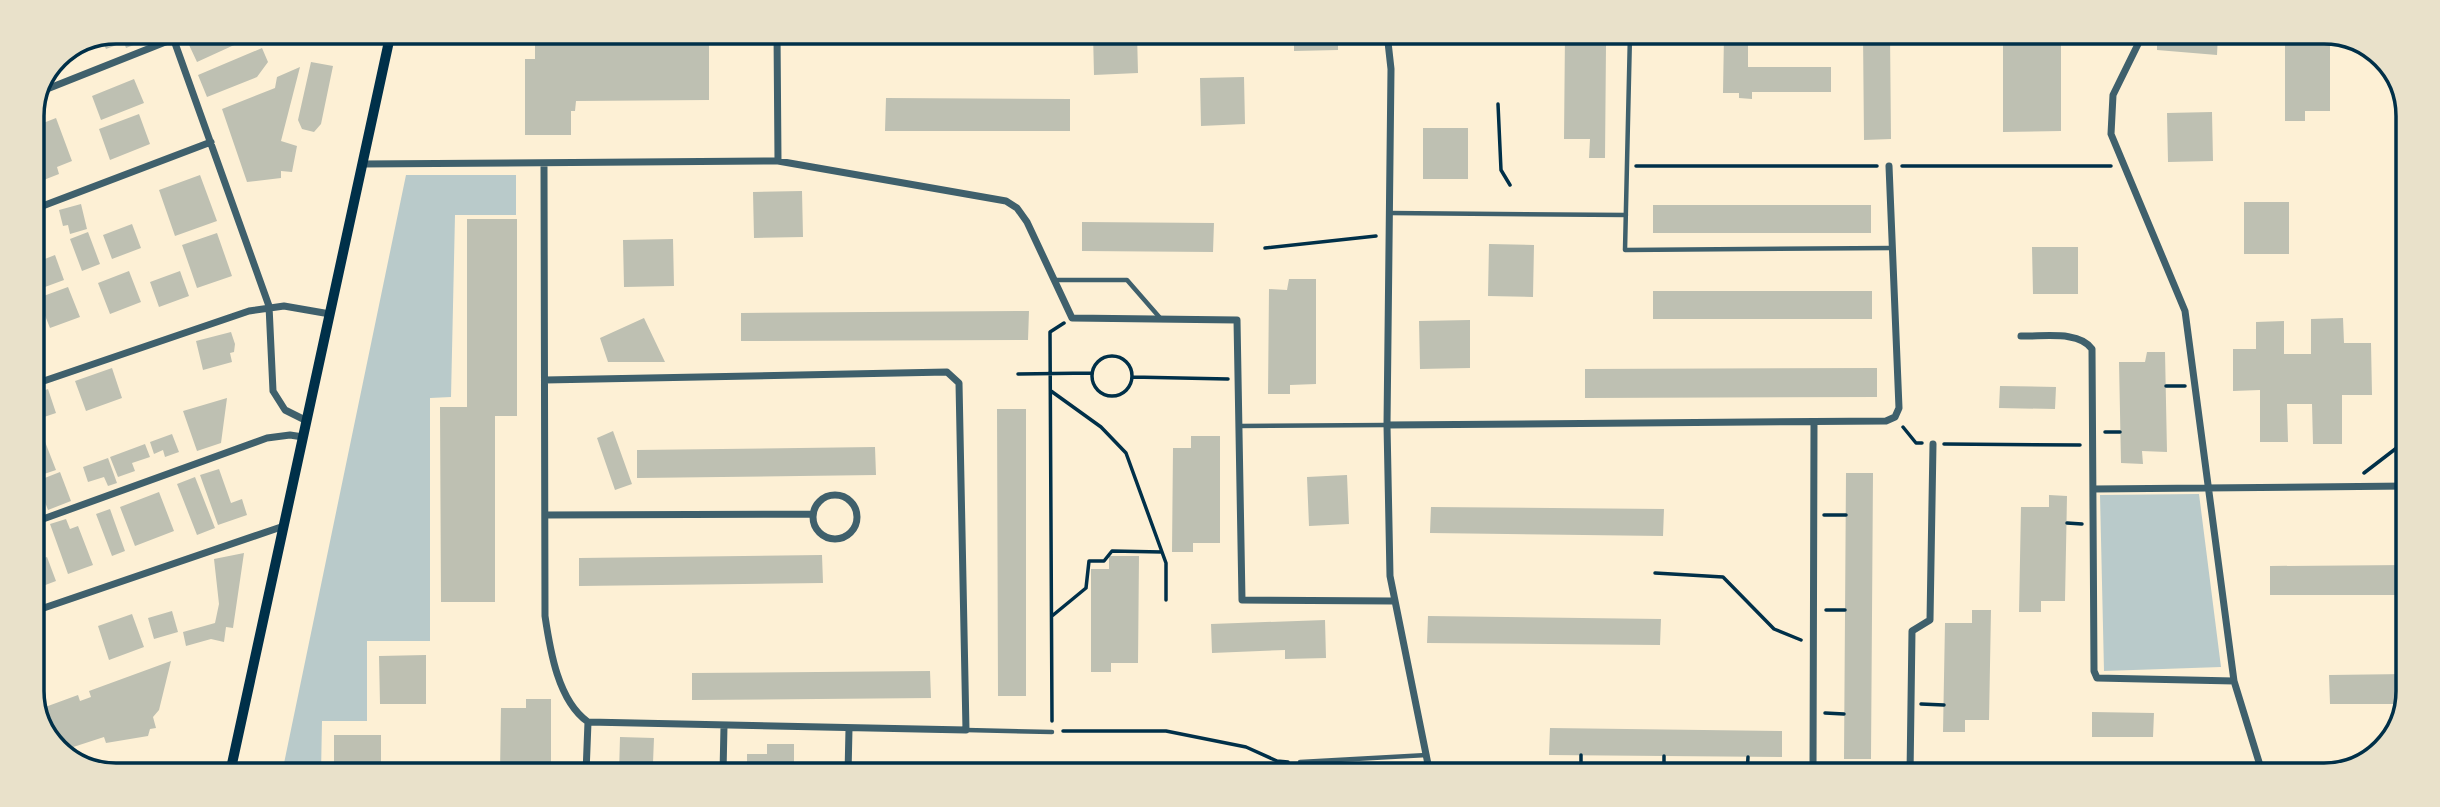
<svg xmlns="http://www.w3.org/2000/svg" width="2440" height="807" viewBox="0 0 2440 807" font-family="Georgia,serif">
<rect width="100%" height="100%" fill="#fdf0d5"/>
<path fill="#b9caca" d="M406 175H516V215H455L451 397 430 398V641H367V721H322L321 773H282Z
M2199 494 2221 667 2104 671 2100 495Z"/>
<path fill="#bec0b2" d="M116 32 122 43 106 49 101 38Z
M120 32H146L149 39 126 48Z
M183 32H257L258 34 197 62Z
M535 32H709V100L576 101 575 111H571V135H525V59H535Z
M1093 33H1137L1138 73 1094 75Z
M1294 33H1338V50L1294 51Z
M1565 33H1582L1581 45H1606L1605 158H1589L1590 139H1564Z
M1724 34H1748V67H1831V92H1752V99L1739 98V93H1723Z
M1863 34H1890L1891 139 1864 140Z
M2003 34H2061V131L2003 132Z
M2157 34H2218L2217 55 2157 50Z
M2285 34H2330V111H2305V121H2285Z
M262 48 268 62 257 77 207 97 198 75Z
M311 62 333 66 321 124 314 132 302 129 298 120Z
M300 67 281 141 297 146 292 172 281 171V178L247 182 222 109 275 88 277 77Z
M1244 77 1245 124 1201 126 1200 78Z
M134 79 144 103 101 120 92 96Z
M886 98 1070 99V131H885Z
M2212 112 2213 161 2168 162 2167 113Z
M139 114 150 144 110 160 99 129Z
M56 118 72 161 57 167 59 174 36 183 32 171V140L37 138 33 127Z
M1423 128H1468V179H1423Z
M200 175 217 221 175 236 159 190Z
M802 191 803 237 754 238 753 192Z
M2244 202H2289V254H2244Z
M81 204 87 229 70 234 68 225 63 226 59 210Z
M1653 205H1871V233H1653Z
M467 219H517V416H495V602H441L440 407H467Z
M1082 222 1214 223 1213 252 1082 251Z
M132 224 141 248 112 259 103 235Z
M88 232 100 264 82 271 70 239Z
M217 233 232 276 197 288 182 245Z
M673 239 674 286 624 287 623 240Z
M1489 244 1534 245 1533 297 1488 296Z
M2032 247H2078V294H2033Z
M55 255 64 280 34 291 32 264Z
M129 271 141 302 110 314 98 283Z
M180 271 189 296 159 307 150 282Z
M1289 279H1316V384L1290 385V394H1268L1269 289 1287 290Z
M68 287 80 317 50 328 38 298Z
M1653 291H1872V319H1653Z
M1029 311 1028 340 741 341V313Z
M644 318 665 362H608L600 338Z
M2343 318 2344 343H2371L2372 395H2342V444H2313L2312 404H2287L2288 442H2260V390L2233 391V349H2256V322L2284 321V354H2311V319Z
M1470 320V368L1420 369 1419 321Z
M231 332 235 344 234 352 230 353 232 362 203 370 196 341Z
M2147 352H2165L2167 452 2142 451 2143 464 2121 463 2119 362H2145Z
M112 368 122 398 86 411 75 381Z
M1877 368V397L1585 398V369Z
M2000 386 2056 387 2055 409 1999 408Z
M48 389 56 413 32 421V395Z
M227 398 221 443 197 451 183 411Z
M997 409H1026V696H998Z
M613 431 632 484 615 490 597 438Z
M42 434 56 470 41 475 32 449V438Z
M172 434 179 452 165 457 163 450 154 454 150 442Z
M1191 436H1220V543H1193V552H1172L1173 448H1191Z
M145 444 150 457 132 463 135 471 118 477 110 457Z
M875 447 876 475 637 478V450Z
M108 458 117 483 108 486 104 477 88 482 83 467Z
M219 469 231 503 242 499 247 515 218 525 200 475Z
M60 472 71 501 48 510 37 481Z
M1846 473H1873L1871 759H1844Z
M1347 475 1349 524 1309 526 1307 477Z
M195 477 215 528 197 535 177 484Z
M32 482 43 512 32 517Z
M159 492 174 531 135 546 120 507Z
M2049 495 2067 496 2065 601H2041V612H2019L2021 507H2049Z
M1431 507 1664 509 1663 536 1430 533Z
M110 509 125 551 112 556 96 514Z
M66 519 70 529 78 526 93 565 68 574 50 524Z
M37 529 42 545 32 549V531Z
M244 553 233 628 226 627 224 642 211 639 186 646 183 632 215 623 219 604 214 559Z
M822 555 823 583 579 586V558Z
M1109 556H1139L1138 663H1111V672H1091V569H1109Z
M47 557 56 581 40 587 32 562Z
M2406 565V595H2270V566Z
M1972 610H1991L1989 720H1965V732H1943L1945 623H1972Z
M172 611 178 632 154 639 148 618Z
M132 614 144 647 109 660 98 626Z
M1428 616 1661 619 1660 645 1427 643Z
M1325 620 1326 658 1285 659V650L1212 653 1211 624Z
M426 655V704H380L379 656Z
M32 657 41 680 32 683Z
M171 661 159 710 153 717 156 728 150 729 148 736 106 743 104 737 61 751 49 743 37 710 78 695 80 701 91 697 89 691Z
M930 671 931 698 692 700V673Z
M2406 674V704H2330L2329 675Z
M526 699H551V773H500L501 708H526Z
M2092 712 2154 713 2153 737H2092Z
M1550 728 1782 731V757L1549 755Z
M334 735H381V773H334Z
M620 737 654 738 653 763H657V773H619Z
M767 744H794V773H747V754H767Z
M1263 762V774H877V764Z
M1358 768H1387V774H1358Z"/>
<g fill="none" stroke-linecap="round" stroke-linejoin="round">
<path stroke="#003049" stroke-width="3.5" d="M1498 104 1501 170 1510 185
M1636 166H1877
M1902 166H2111
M1265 248 1376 236
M1092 376a20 20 0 1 1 40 0a20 20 0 1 1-40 0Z
M1018 374 1092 373
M1132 377 1228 379
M2166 386H2185
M1051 391 1101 427 1126 453 1166 563V600
M1903 427 1916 443H1922
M2105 432H2120
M1944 444 2080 445
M2364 473 2407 440
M1824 515H1846
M2067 523 2082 524
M1655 573 1723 577 1774 629 1801 640
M1826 610H1845
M1052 616 1086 588 1089 561H1104L1112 551 1162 552
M1921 704 1944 705
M1825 713 1844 714
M1052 721 1050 332 1064 323
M1063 731H1166L1246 747 1277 761 1288 762
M1581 755V775
M1664 756V775
M1747 775 1748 757"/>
<path stroke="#3f606c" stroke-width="4.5" d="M1630 34 1625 250 1892 248
M1602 36 1603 33
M1390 213 1626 215
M1054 280H1127L1161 319
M1239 426 1387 425
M966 730 1052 732
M1300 774V762L1427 755"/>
<path stroke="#3f606c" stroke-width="7" d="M171 32 269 306 273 391 285 410 307 421
M777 32 778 161
M1387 33 1391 69 1387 425 1390 576 1430 774
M2143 34 2113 95 2111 134 2185 311 2234 681 2263 775
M42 91 173 39
M362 164 778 161 1006 201 1017 208 1027 222 1072 318 1237 320 1242 600 1392 601
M544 165 545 616C550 650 558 701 588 722
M32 210 211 142
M2021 336C2042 337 2079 330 2092 349L2094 671 2097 678 2234 681
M545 380 947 372 959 383 966 730 588 722
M32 385 249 311 284 306 330 314
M1387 425 1886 421 1895 417 1899 408 1889 166
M2094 489 2407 486
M813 517a22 22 0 1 1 44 0a22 22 0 1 1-44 0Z
M545 515 813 514
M32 523 267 438 290 435 303 437
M32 612 284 526
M586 773 588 722
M723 773 724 726
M848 774 849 729
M1813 775 1814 422
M1910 775 1912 631 1930 620 1933 444"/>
<path stroke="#003049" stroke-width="10" d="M230 773 391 32"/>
</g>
<path d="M0 0H2440V807H0ZM116 44H2324A72 72 0 0 1 2396 116V691A72 72 0 0 1 2324 763H116A72 72 0 0 1 44 691V116A72 72 0 0 1 116 44Z" fill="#e9e1ca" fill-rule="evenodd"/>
<path fill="none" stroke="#003049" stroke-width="3.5" d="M116 44H2324A72 72 0 0 1 2396 116V691A72 72 0 0 1 2324 763H116A72 72 0 0 1 44 691V116A72 72 0 0 1 116 44Z"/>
</svg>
